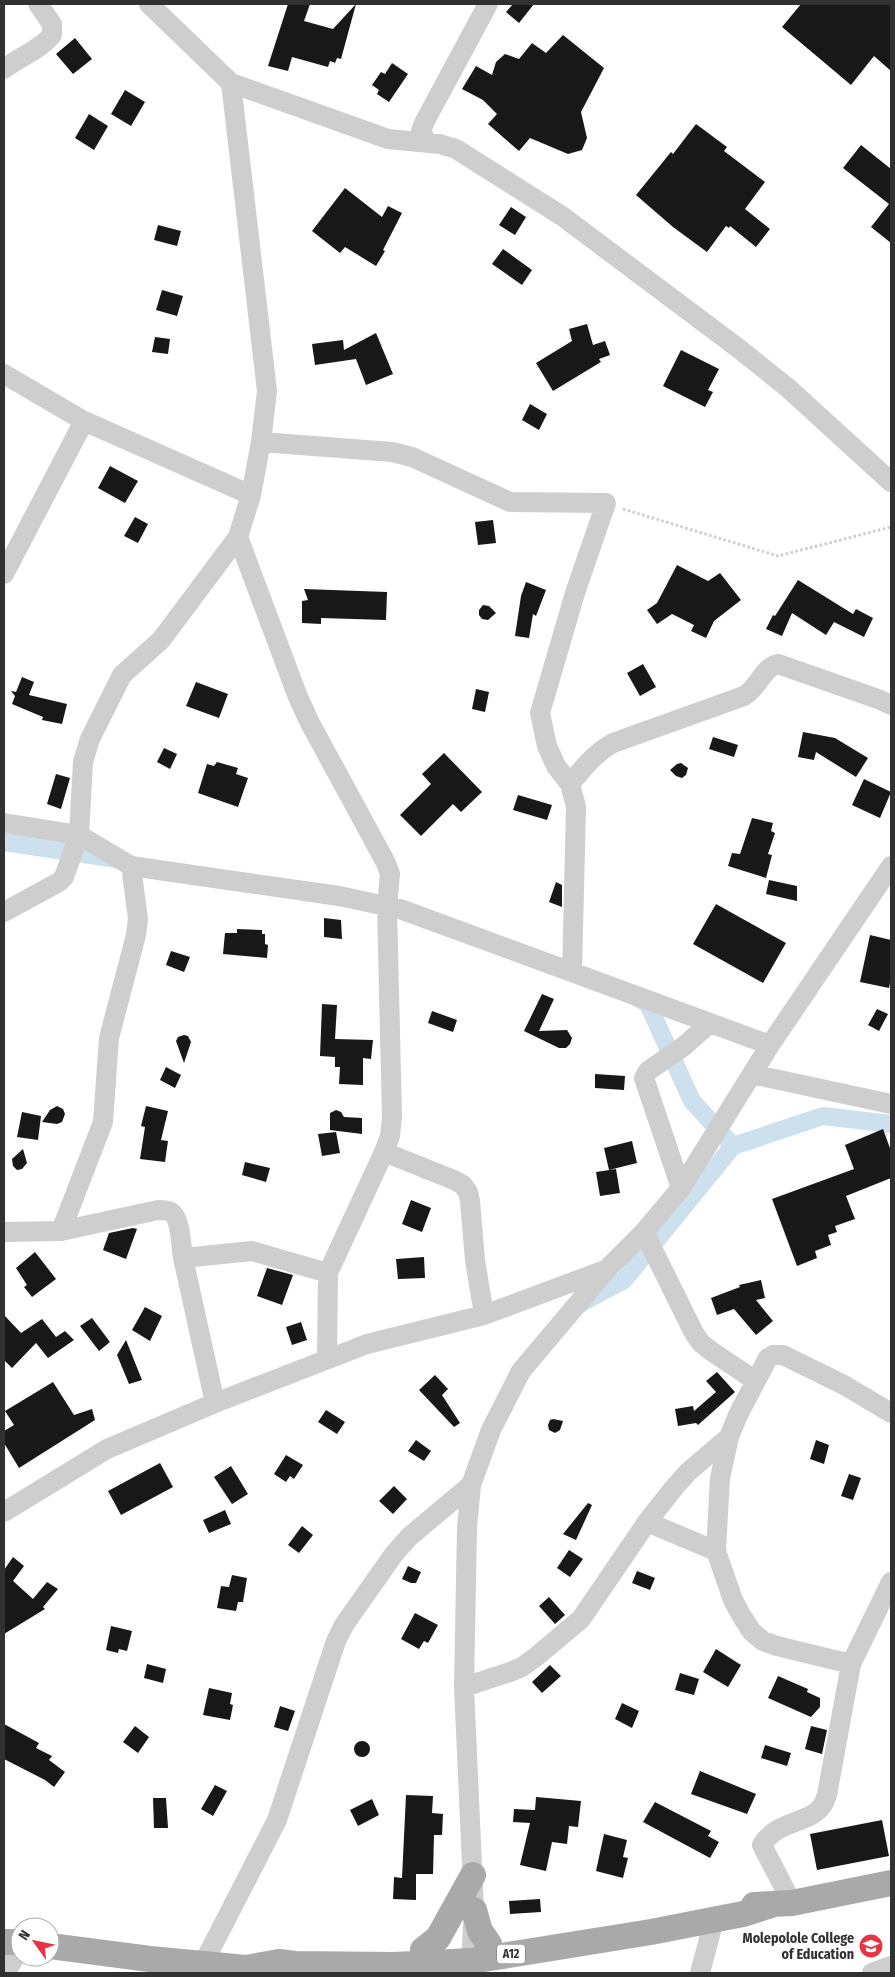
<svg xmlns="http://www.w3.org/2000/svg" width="895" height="1977" viewBox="0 0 895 1977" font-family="'Fira Sans Condensed',sans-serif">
<rect width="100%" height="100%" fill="#fff"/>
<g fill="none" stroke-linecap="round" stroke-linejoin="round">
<path stroke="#cce1ed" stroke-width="18" d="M4 842 117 859
M635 996 648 1004 692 1101 733 1146
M579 1304 624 1280 733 1146 823 1116 891 1124"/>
</g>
<path fill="#181818" d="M288 4H310L304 21 333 29 356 4 341 59 337 58 335 63 330 61 328 67 292 57 288 71 268 66Z
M513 4H534L519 23 506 12Z
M801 4H891V71L874 56 851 85 782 27Z
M563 35 604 68 581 112 587 138 582 150 568 154 530 138 519 151 488 124 497 114 483 100 462 89 476 66 492 75 496 62 505 54 519 59 532 43 546 53Z
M75 38 92 59 73 74 56 54Z
M392 63 408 74 389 102 377 94 379 90 372 85 381 72 385 74Z
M125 90 145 102 131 126 111 114Z
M89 114 108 126 94 150 75 138Z
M696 124 727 147 724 151 765 182 745 209 770 229 756 247 730 226 729 228 726 226 707 252 673 227 636 195 671 152 673 154Z
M861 145 891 169V243L871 227 889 204 843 168Z
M345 188 382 217 388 206 402 213 383 250 385 251 376 266 345 247 340 253 312 231Z
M511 207 526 217 515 235 499 225Z
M158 225 181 231 177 246 154 240Z
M503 249 532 270 522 285 492 264Z
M162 290 183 296 177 316 156 310Z
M587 324 593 345 605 341 610 355 599 359 601 362 553 391 536 363 572 341 569 329Z
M376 333 393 374 366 385 356 359 315 365 312 344 343 340 344 350Z
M155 337 170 339 168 354 152 352Z
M681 350 719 369 708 390 713 392 705 407 663 386Z
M530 404 547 414 539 430 522 420Z
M110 466 138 481 125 503 98 488Z
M135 517 148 524 138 543 124 536Z
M493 520 496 543 478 545 475 522Z
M677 565 708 581 720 573 741 600 714 621 706 638 691 631 694 625 672 614 657 624 647 610 657 603Z
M798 580 853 614 856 609 873 618 864 637 834 622 826 635 792 613 782 636 766 629 773 615 775 616Z
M526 582 546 590 536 616 533 614 529 638 515 636 521 596Z
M304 589 387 592 386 620 321 618V624L302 623V601L308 600Z
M483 605 489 606 496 613 488 620 482 619 479 615V610Z
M643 664 656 687 640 696 627 673Z
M22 677 34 682 29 695 67 704 62 724 42 720 43 717 12 704 15 696 11 691 16 692Z
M196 682 228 694 219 718 186 706Z
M476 689 489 692 485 712 472 709Z
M803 732 835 738 868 758 856 777 816 752 814 760 798 757Z
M713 737 738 745 734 757 709 749Z
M164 748 177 754 170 769 157 762Z
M444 753 482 792 461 812 453 804 421 836 400 815 431 784 422 774Z
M217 762 238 768 236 774 248 778 238 807 198 793 207 764 214 766Z
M681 763 688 768 686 775 682 778 676 776 670 770 677 764Z
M56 774 70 778 61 809 47 804Z
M864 779 891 792 880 818 852 805Z
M518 795 552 805 547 820 513 810Z
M752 818 773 823 771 831 775 833 768 854 772 855 766 878 728 866 732 853 740 854Z
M769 880 797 886V901L766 894Z
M556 882 562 885V907L549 902Z
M716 904 786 943 763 983 693 944Z
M324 918 341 920 342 939 324 937Z
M237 929 262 930V934H265V944L268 945 267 958 223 954 225 933H237Z
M870 935 891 940V978L889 988 860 982Z
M171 951 190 957 184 972 166 965Z
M542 994 554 999 539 1031 567 1030 572 1038 570 1044 566 1048H559L524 1031Z
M322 1004 337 1005 335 1039 373 1040 371 1059 363 1058V1085L339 1084 340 1067H335V1057L320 1056Z
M877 1009 888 1014 879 1031 868 1025Z
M432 1011 457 1020 453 1032 428 1023Z
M184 1035 188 1036 191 1042 184 1063 176 1041 178 1037Z
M166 1067 181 1075 175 1088 160 1080Z
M595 1074 625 1076 624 1090 595 1088Z
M57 1106 63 1109 65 1114 62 1122 57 1124 42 1122 50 1110Z
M146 1106 168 1111 161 1140 168 1141 165 1162 140 1159 145 1127 141 1126Z
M336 1110 341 1112 344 1117 362 1118V1134L330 1130V1113Z
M22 1112 41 1116 38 1140 17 1137Z
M883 1129 891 1151V1178L846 1196 855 1219 835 1226 837 1232 828 1235 831 1245 815 1251 817 1258 797 1266 772 1199 854 1169 845 1145Z
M336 1132 340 1153 322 1156 318 1134Z
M632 1141 637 1163 609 1170 604 1148Z
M23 1149 27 1163 22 1169 17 1170 13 1166 12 1159Z
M245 1162 270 1168 266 1182 242 1175Z
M616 1169 620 1193 600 1196 596 1172Z
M411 1200 431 1208 422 1232 402 1224Z
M133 1228 137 1229 126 1259 103 1250 109 1233Z
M35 1252 56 1279 32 1297 24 1287 27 1285 16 1268Z
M424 1257 425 1278 398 1279 396 1259Z
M267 1268 293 1275 282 1305 257 1296Z
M761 1280 765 1298 756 1300 773 1321 756 1335 734 1309 717 1315 711 1298 740 1287 739 1285Z
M145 1307 162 1316 150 1341 132 1330Z
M4 1315 21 1333 42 1319 56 1337 65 1331 74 1340 48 1358 36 1343 12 1368 4 1360Z
M92 1318 110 1342 99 1351 80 1326Z
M301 1322 307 1340 292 1345 286 1327Z
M126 1340 142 1380 129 1384 117 1355Z
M717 1372 735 1392 698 1425 696 1423 678 1426 675 1409 693 1406 694 1411 716 1392 706 1381Z
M435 1375 448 1389 442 1395 460 1423 454 1427 419 1390Z
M53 1382 74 1415 92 1409 95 1420 19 1468 4 1443V1431L14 1425 5 1411Z
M326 1410 345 1422 337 1434 318 1422Z
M553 1419 563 1421 560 1430 555 1433 549 1430 548 1425 550 1420Z
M416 1440 431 1451 424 1461 408 1451Z
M816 1440 829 1445 824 1464 810 1459Z
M286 1455 303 1465 294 1479 290 1476 286 1482 274 1474Z
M160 1463 173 1487 121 1515 108 1491Z
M231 1466 248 1494 232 1504 214 1477Z
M849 1474 861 1478 853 1500 841 1496Z
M394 1486 407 1499 393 1514 379 1501Z
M588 1503 592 1505 576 1540 563 1534Z
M225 1510 231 1524 209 1533 203 1520Z
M302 1526 313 1535 299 1553 288 1545Z
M569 1550 583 1559 570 1577 557 1568Z
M13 1557 24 1566 13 1581 33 1599 47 1582 58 1589 43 1607 45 1609 4 1634V1570Z
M408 1566 421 1572 416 1583H411L402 1579Z
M637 1571 655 1578 650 1590 632 1583Z
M232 1575 247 1578 243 1602H238L236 1611 217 1608 221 1586 229 1587Z
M549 1597 565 1615 555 1624 539 1606Z
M415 1613 438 1625 428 1643 424 1641 419 1649 401 1639Z
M111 1626 132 1631 127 1651 119 1649 118 1653 106 1650Z
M716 1649 741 1665 728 1687 703 1672Z
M147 1664 166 1669 163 1683 144 1678Z
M550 1665 561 1676 542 1693 532 1682Z
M680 1673 699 1679 694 1695 675 1690Z
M778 1676 808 1689 807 1692 820 1698V1707L811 1717 768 1698Z
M209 1688 232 1693 230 1704 233 1705 230 1720 203 1715Z
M622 1703 639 1711 632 1728 615 1719Z
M280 1706 295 1711 288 1731 274 1727Z
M4 1724 39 1743 36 1748 52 1756 49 1760 65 1772 54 1787 45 1780 4 1759Z
M135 1726 149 1737 138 1753 123 1742Z
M811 1726 827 1730 822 1754 805 1749Z
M354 1749a8 8 0 1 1 16 0a8 8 0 1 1-16 0Z
M765 1745 791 1753 787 1766 761 1758Z
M700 1771 756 1794 747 1814 691 1794Z
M215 1785 227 1791 213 1816 201 1809Z
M406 1795 433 1796 432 1813 443 1814 442 1835H434L433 1874H416V1900L393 1899 394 1877 402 1878Z
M536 1797 581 1801 578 1827 569 1826 567 1844 552 1842 546 1871 520 1865 530 1823 513 1822 514 1809 535 1810Z
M153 1798H166L168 1828H154Z
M372 1799 379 1815 358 1826 350 1810Z
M655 1802 711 1831 708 1836 719 1842 710 1858 643 1822Z
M882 1820 889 1856 817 1870 810 1834Z
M604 1834 627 1840 623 1857 628 1858 623 1878 596 1871Z
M540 1899 541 1912 510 1914 509 1901Z"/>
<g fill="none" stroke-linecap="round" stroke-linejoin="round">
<path stroke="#cecece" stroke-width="3" stroke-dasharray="2.5 2.5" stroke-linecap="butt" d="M623 509 778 556 891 527"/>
<path stroke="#cecece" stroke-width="20" d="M149 4 231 83 388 139 440 144 456 149 562 216 738 348 788 388 891 482
M4 69C20 56 39 51 52 35V24L38 4
M231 83 267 391 261 442 251 495
M426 141 421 131 425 121 488 4
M4 374 84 421 251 495 238 537 298 697 310 723 386 863 390 874 387 907 392 1117 390 1136 384 1152 328 1273 327 1359
M261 442 392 452 412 457 510 502 606 503 575 593 540 713 547 746 556 766 570 784 576 807 572 972
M4 574 84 421
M570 784C583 768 595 753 613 743L744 696C759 687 763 667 778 664L878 699 891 705
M4 823 79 835 131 866 339 896 400 909 770 1045
M4 912 59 882 64 877 79 835 83 762 90 739 122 675 161 640 238 537
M752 1074 891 1104
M384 1152 454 1180 463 1185 468 1192 470 1201 475 1260 484 1315
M681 1188 644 1078 648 1071 684 1046 710 1023
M61 1231 103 1122 109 1038 136 935 138 919 131 866
M4 1232 61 1231 158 1210C162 1210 167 1210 171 1212 181 1218 181 1247 183 1258L252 1251 328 1273
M644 1232 694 1333 701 1343 711 1351 756 1381
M183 1258 215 1403
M4 1512 107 1449 215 1403 367 1344 484 1315 605 1270
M647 1522 716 1551
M851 1664 777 1646 763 1641 752 1632 741 1615 733 1600 716 1551 720 1478 729 1437 738 1415 768 1358 773 1355H783L844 1385 891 1413
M464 1687 510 1672 522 1667 537 1656 581 1619 647 1522 673 1489 688 1472 729 1437
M792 1903 762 1845C777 1820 809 1824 822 1806 824 1803 826 1798 827 1795L851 1664 891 1582
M203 1964 277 1820 336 1641 344 1625 394 1554 409 1537 471 1485
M5 1973 20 1949
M464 1973 471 1961 474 1910 464 1687 467 1528 471 1485 491 1430 521 1371 607 1269 644 1232 681 1188 770 1045 891 866
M700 1973 714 1920
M872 1973 891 1966"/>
<path stroke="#a9a9a9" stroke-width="26" d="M754 1905 792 1903 891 1883
M474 1910 480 1931 489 1944
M4 1942H20
M50 1946 150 1959 246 1968 279 1962 295 1964 394 1965 471 1961 651 1932 743 1914 771 1905
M423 1950 438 1938 473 1875"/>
</g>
<defs>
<symbol id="university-disc" viewBox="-11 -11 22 22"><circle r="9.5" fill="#e83345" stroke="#fff"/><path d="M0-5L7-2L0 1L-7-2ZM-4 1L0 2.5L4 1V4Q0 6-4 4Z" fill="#fff"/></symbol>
</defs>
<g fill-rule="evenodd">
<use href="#university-disc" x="857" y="1932" width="28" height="28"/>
</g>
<g text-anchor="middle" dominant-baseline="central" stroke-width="5" stroke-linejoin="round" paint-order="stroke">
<rect fill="#fff" stroke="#6f6f6f" stroke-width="1" x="497" y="1944.5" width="28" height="19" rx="4"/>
<g font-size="12" font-weight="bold" fill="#313131">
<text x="511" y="1954">A12</text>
</g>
<g font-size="14" font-weight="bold" fill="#313131" stroke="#fff" text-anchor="end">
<text x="854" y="1938">Molepolole College<tspan x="854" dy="16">of Education</tspan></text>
</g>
</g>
<rect width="895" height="1977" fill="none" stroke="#313131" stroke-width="10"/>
<g transform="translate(35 1942) rotate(303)"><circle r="24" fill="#ffffff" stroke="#adadad"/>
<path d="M0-4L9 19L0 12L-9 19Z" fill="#e83345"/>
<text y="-8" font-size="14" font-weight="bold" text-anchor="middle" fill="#313131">N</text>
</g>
</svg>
